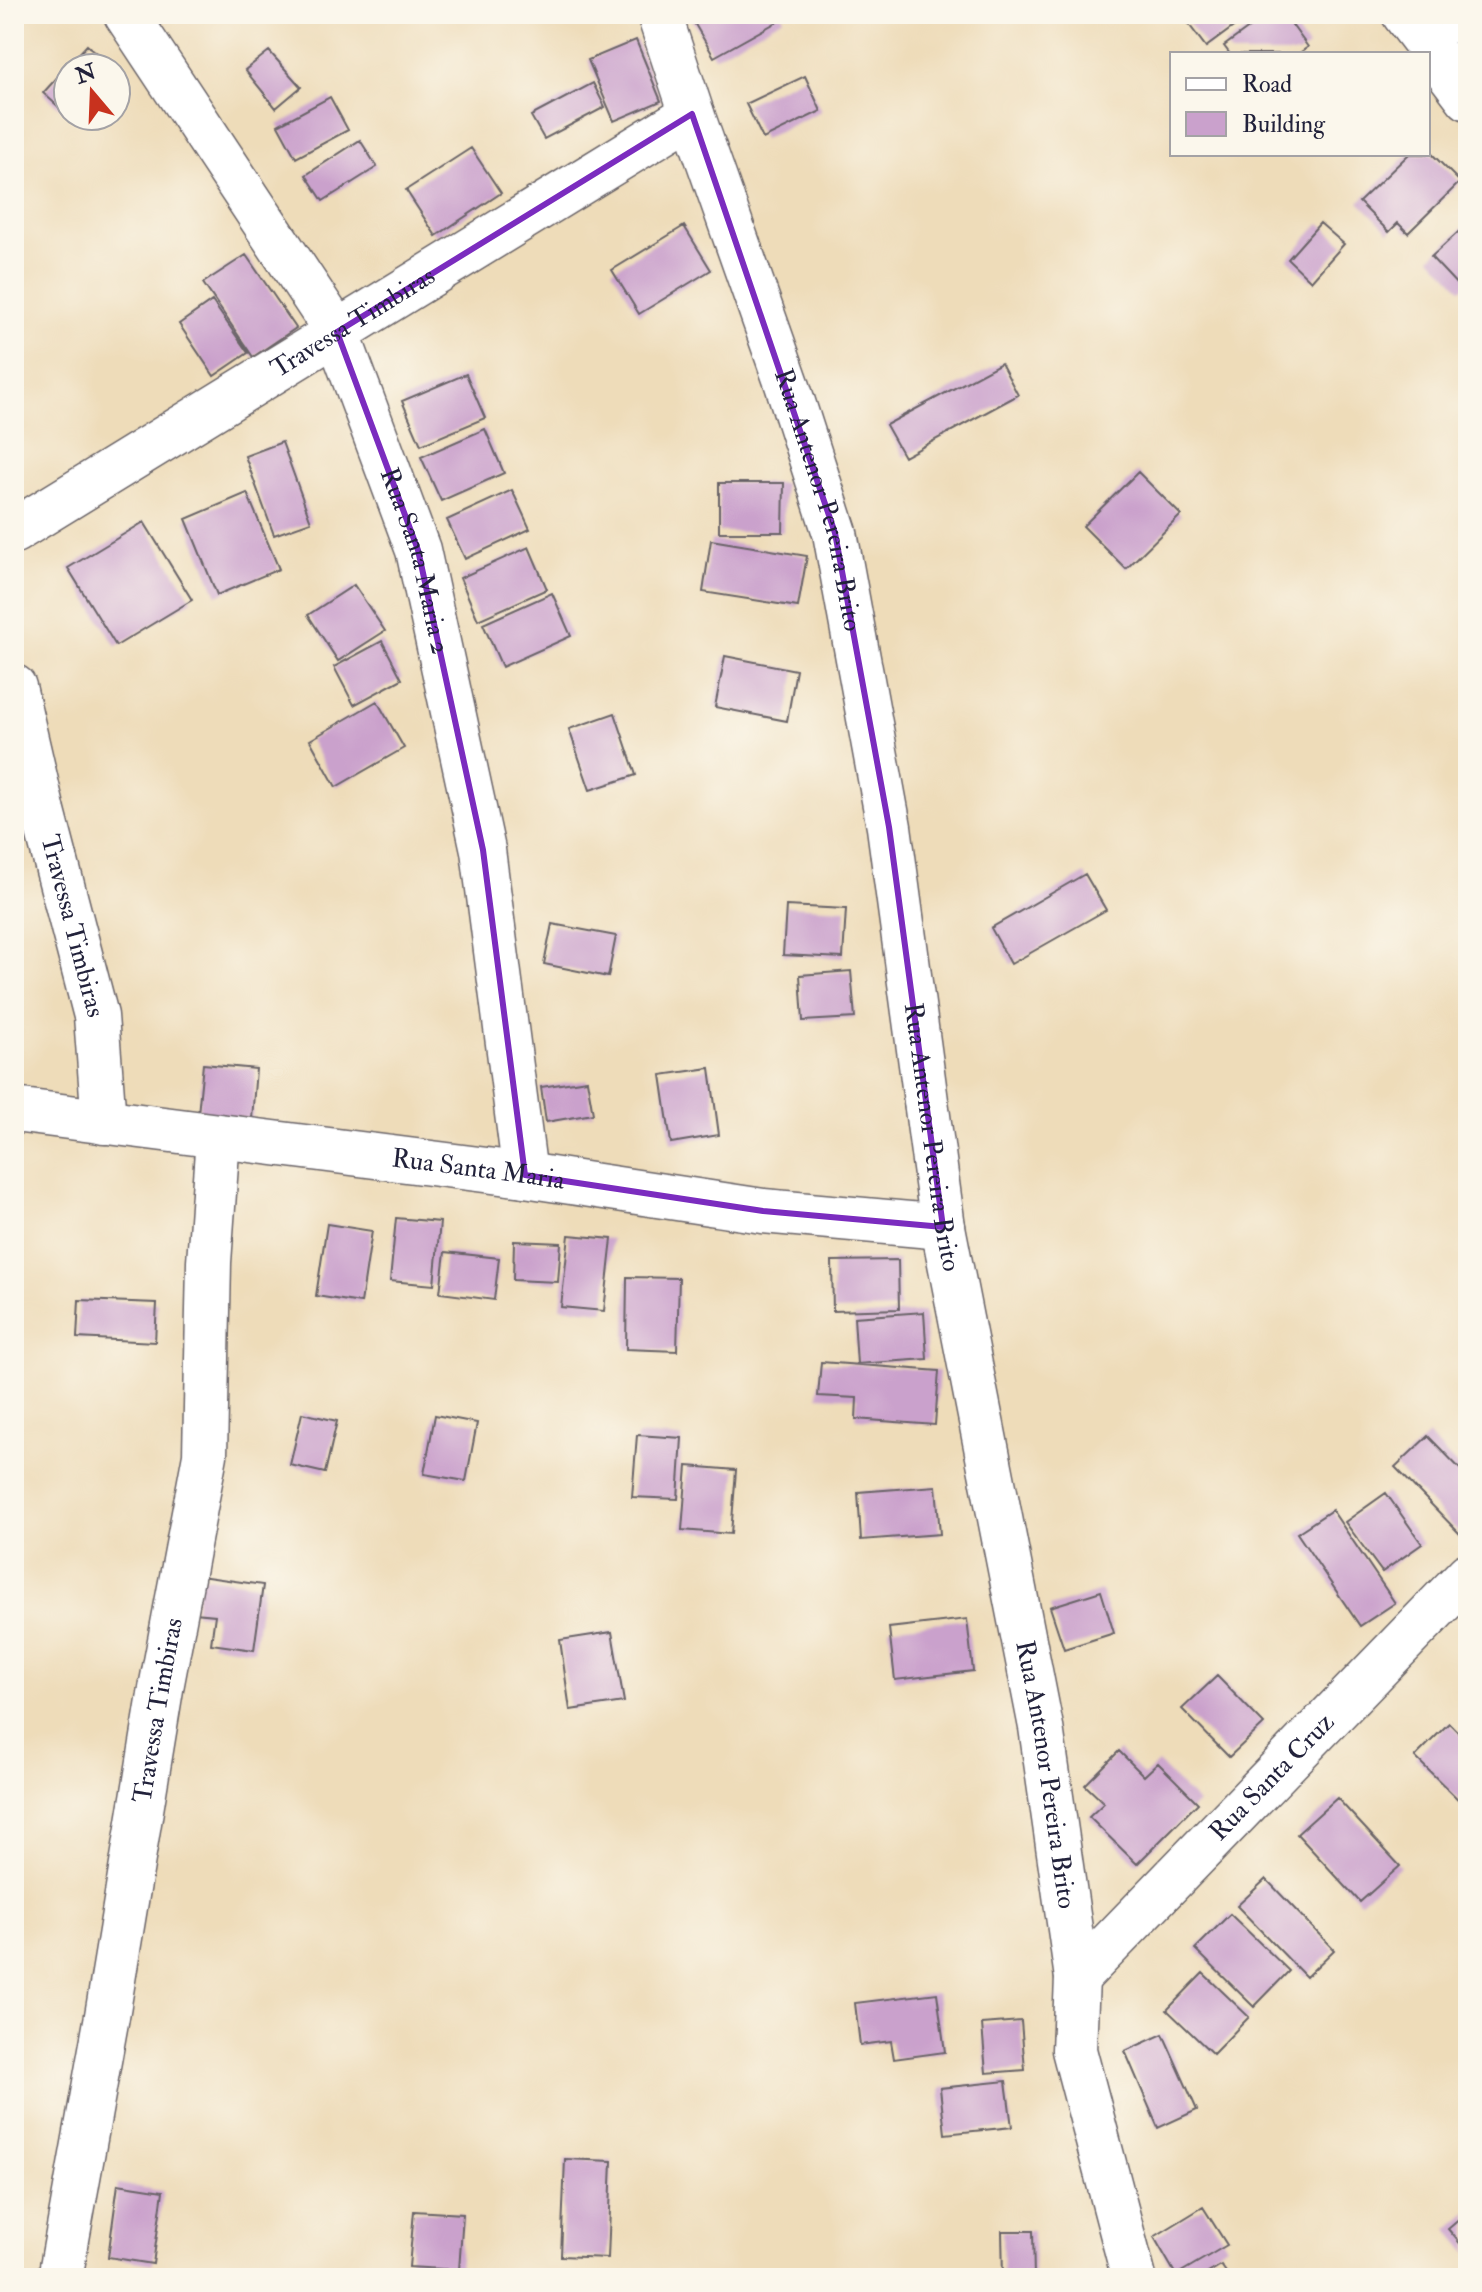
<svg xmlns="http://www.w3.org/2000/svg" width="1482" height="2292" viewBox="0 0 1482 2292" font-family="'IM FELL Double Pica',serif">
<rect width="100%" height="100%" fill="#fbf7ec"/>
<filter id="ink" filterUnits="userSpaceOnUse"><feTurbulence type="fractalNoise" baseFrequency=".0125" numOctaves="2"/><feDisplacementMap in="SourceGraphic" scale="16" xChannelSelector="R" yChannelSelector="G"/><feConvolveMatrix kernelMatrix="1 2 1 2 8 2 1 2 1" color-interpolation-filters="sRGB"/></filter>
<filter id="wash" filterUnits="userSpaceOnUse"><feTurbulence type="fractalNoise" baseFrequency=".006" numOctaves="4" result="noise"/><feDisplacementMap in="SourceGraphic" scale="32" xChannelSelector="R" yChannelSelector="G"/><feGaussianBlur stdDeviation="1.8" result="paint"/><feColorMatrix in="noise" values="0 0 0 0 0 0 0 0 0 0 0 0 0 0 0 0 0 1.4 0 .05"/><feComposite in="paint" operator="in"/></filter>
<g filter="url(#wash)">
<rect width="100%" height="100%" fill="#eedcb9"/>
<g id="blocks">
<path fill="#caa1cc" d="M689 14H781L784 18 714 57Z
M1181 14H1251L1206 47Z
M1268 14H1284L1308 47 1298 54H1230L1224 46Z
M636 40 661 101 614 121 588 60Z
M87 45 113 68H68V115L43 93Z
M269 51 301 87 276 108 245 70Z
M805 76 821 111 763 139 746 104Z
M593 83 605 107 544 139 531 116Z
M330 97 348 130 296 158 278 125Z
M360 140 377 167 323 201 306 175Z
M471 148 501 193 436 236 406 190Z
M1428 150 1460 182 1408 233 1398 223 1389 232 1359 202 1409 154H1428Z
M1320 223 1344 244 1311 281 1288 259Z
M1468 223V283L1461 289 1431 257Z
M684 226 711 270 639 314 612 270Z
M246 255 296 328 253 357 203 283Z
M212 301 248 353 214 376 179 324Z
M1001 363 1018 395 904 457 886 425Z
M466 374 485 418 421 445 402 401Z
M485 429 504 473 441 501 421 457Z
M282 442 311 522 274 535 245 456Z
M1138 472 1181 515 1126 569 1083 526Z
M719 483H784L783 532H719Z
M512 490 530 529 465 559 447 520Z
M247 493 279 569 217 595 186 519Z
M144 522 192 600 116 646 68 568Z
M711 540 807 556 798 607 703 592Z
M529 547 547 589 478 620 460 578Z
M354 585 385 631 338 661 308 615Z
M552 593 571 636 502 667 483 624Z
M382 641 402 679 354 705 334 667Z
M725 656 796 670 787 721 715 707Z
M377 701 404 748 336 787 310 740Z
M615 713 636 775 590 790 569 729Z
M1085 874 1106 910 1011 964 991 928Z
M786 906 846 909 843 958 783 955Z
M552 924 616 936 608 977 544 964Z
M851 971 855 1018 803 1021 800 975Z
M203 1064 256 1069 252 1119 198 1114Z
M710 1068 719 1135 671 1143 661 1075Z
M587 1080 593 1114 546 1122 541 1087Z
M396 1218 440 1222 434 1285 390 1281Z
M327 1224 372 1231 361 1303 316 1296Z
M569 1235 612 1239 604 1311 561 1307Z
M514 1241 561 1243 558 1282 513 1280Z
M445 1252 499 1258 494 1300 440 1293Z
M898 1260 899 1309 833 1311 832 1261Z
M627 1277 679 1278 677 1351 626 1349Z
M79 1300 157 1303 155 1342 77 1338Z
M924 1312 927 1359 857 1364 854 1317Z
M821 1362 939 1371 935 1425 856 1419 857 1398 818 1396Z
M302 1413 337 1421 325 1473 290 1465Z
M435 1415 477 1423 466 1481 424 1474Z
M637 1435 682 1438 678 1499 632 1497Z
M1428 1436 1468 1477V1527L1460 1534 1395 1467Z
M687 1466 736 1470 731 1534 682 1530Z
M936 1486 940 1534 861 1540 858 1492Z
M1386 1493 1422 1544 1382 1572 1345 1522Z
M1332 1510 1395 1603 1360 1626 1297 1533Z
M200 1576 263 1585 254 1650 211 1644 215 1615 195 1613Z
M1101 1591 1114 1633 1064 1649 1050 1607Z
M967 1619 973 1671 895 1680 889 1628Z
M612 1632 624 1702 570 1710 560 1640Z
M1217 1676 1264 1724 1229 1757 1182 1709Z
M1449 1723 1468 1742V1809L1415 1757Z
M1119 1751 1144 1776 1158 1763 1198 1803 1137 1864 1089 1817 1104 1803 1085 1785Z
M1337 1798 1400 1866 1360 1902 1297 1834Z
M1266 1879 1334 1950 1306 1977 1237 1906Z
M1230 1914 1289 1971 1254 2007 1195 1949Z
M1203 1973 1249 2017 1213 2054 1167 2010Z
M937 1993 945 2052 894 2059 891 2041 860 2045 855 2003Z
M1021 2021 1025 2070 986 2073 982 2024Z
M1163 2034 1197 2110 1158 2128 1125 2051Z
M1006 2081 1012 2127 945 2134 940 2088Z
M565 2159 612 2161 608 2258 561 2256Z
M118 2184 163 2191 153 2264 108 2257Z
M1203 2207 1227 2245 1176 2275 1154 2237Z
M414 2211 463 2214 459 2270 409 2267Z
M1468 2212V2253L1448 2229Z
M1002 2231H1033L1034 2278H1003Z
M1221 2265 1230 2278H1200Z"/>
</g>
</g>
<g filter="url(#ink)">
<use href="#blocks" fill-opacity="0" stroke="#696367" stroke-width="2"/>
<g fill="none" stroke-linecap="round" stroke-linejoin="round">
<defs>
<g id="minor">
<path id="s1" d="M126 14 337 332 418 550 483 850 525 1175"/>
<path id="s2" d="M659 14 692 114 787 384 835 533 889 827 943 1227 1041 1727 1077 1978 1074 2050 1134 2278"/>
<path id="s3" d="M14 531 692 114"/>
<path id="s4" d="M14 687 43 812 96 1016 104 1122"/>
<path id="s5" d="M14 1110 525 1175 763 1211 943 1227"/>
<path id="s6" d="M1077 1978 1468 1575"/>
<path id="s7" d="M60 2278 107 2016 162 1683 205 1455 209 1262 218 1137"/>
</g>
<path id="major" d="M1404 14 1468 98
M1459 14 1468 26"/>
</defs>
<use href="#minor" stroke="#696367" stroke-width="47"/>
<use href="#major" stroke="#696367" stroke-width="47"/>
<use href="#minor" stroke="#fff" stroke-width="44"/>
<use href="#major" stroke="#fff" stroke-width="44"/>
</g>
</g>
<path fill="none" stroke="#7b2cbf" stroke-width="6" stroke-linejoin="round" d="M692 114 835 533 889 827 943 1227 763 1211 525 1175 483 850 418 550 337 332Z"/>
<g text-anchor="middle" dominant-baseline="central" stroke-width="6" stroke-linejoin="round" paint-order="stroke">
<g font-size="26" fill="#22223b" stroke="#fbf7ec">
<text stroke="none"><textPath href="#s3" startOffset="398">Travessa Timbiras</textPath></text>
<text stroke="none"><textPath href="#s2" startOffset="512">Rua Antenor Pereira Brito</textPath></text>
<text stroke="none"><textPath href="#s1" startOffset="624">Rua Santa Maria 2</textPath></text>
<text stroke="none"><textPath href="#s4" startOffset="246">Travessa Timbiras</textPath></text>
<text stroke="none"><textPath href="#s2" startOffset="1160">Rua Antenor Pereira Brito</textPath></text>
<text stroke="none"><textPath href="#s5" startOffset="468">Rua Santa Maria</textPath></text>
<text stroke="none"><textPath href="#s7" startOffset="576">Travessa Timbiras</textPath></text>
<text stroke="none"><textPath href="#s2" startOffset="1808">Rua Antenor Pereira Brito</textPath></text>
<text stroke="none"><textPath href="#s6" startOffset="280">Rua Santa Cruz</textPath></text>
</g>
</g>
<rect width="1482" height="2292" fill="none" stroke="#fbf7ec" stroke-width="48"/>
<rect x="1170" y="52" width="260" height="104" fill="#fbf7ec" stroke="#a4a2a5" stroke-width="2"/>
<rect x="1186" y="78" width="40" height="12" fill="#ffffff" stroke="#a4a2a5" stroke-width="2"/>
<text x="1242" y="92" font-size="24" fill="#22223b">Road</text>
<rect x="1186" y="112" width="40" height="24" fill="#caa1cc" stroke="#a4a2a5" stroke-width="2"/>
<text x="1242" y="132" font-size="24" fill="#22223b">Building</text>
<g transform="translate(92 92) rotate(341)"><circle r="38" fill="#fbf7ec" stroke="#a4a2a5" stroke-width="2"/>
<path d="M0-6L14 30L0 20L-14 30Z" fill="#c8321e"/>
<text y="-12" font-size="22" font-weight="bold" text-anchor="middle" fill="#22223b">N</text>
</g>
</svg>
